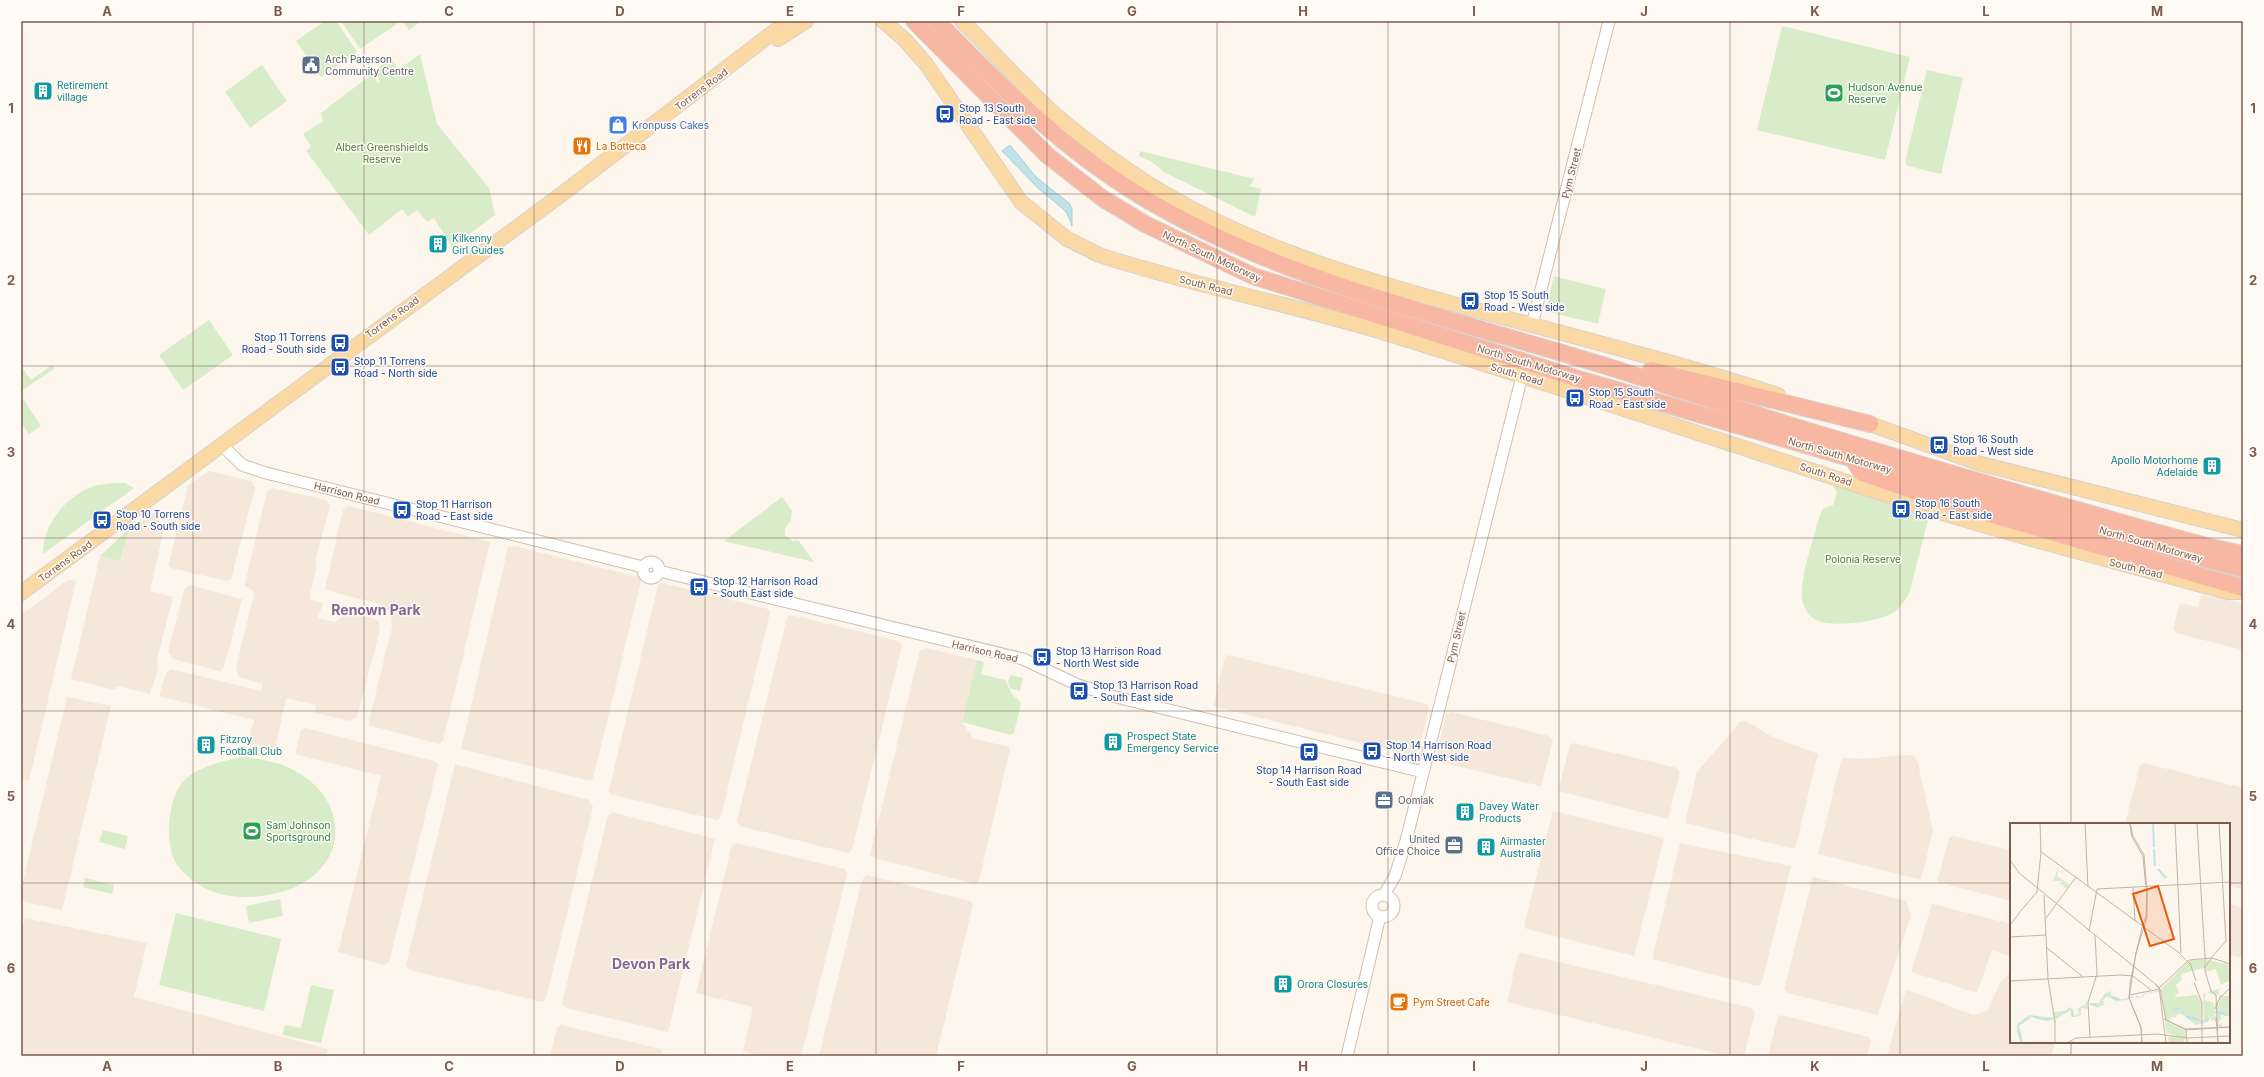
<svg xmlns="http://www.w3.org/2000/svg" width="2264" height="1077" viewBox="0 0 2264 1077" font-family="Inter,sans-serif">
<rect width="100%" height="100%" fill="#fdf6ec"/>
<path fill="#f5e8da" d="M209 471 252 481 255 488 231 579 226 581 171 568 169 564 188 485Z
M272 488 326 500 330 506 316 558V571L309 599 323 603 318 618 335 622 349 612 375 619 379 623 380 630 357 717 350 721 315 713 316 705 286 698 275 749 248 742 254 720 159 696 166 673 171 669 261 691 263 684 238 677 236 667 254 595 253 591 245 586V583L267 491Z
M349 506 490 542 443 741 439 744 368 725 392 627 391 615 387 609 376 603 325 590 343 509Z
M155 512 164 529 150 591 173 597 157 659 158 669 150 694 117 686 115 690 71 679 100 556 120 561 129 529Z
M515 546 639 577 641 581 593 779 590 781 461 749 507 552 508 547Z
M68 580 76 581 29 781 21 779V615Z
M663 583 768 609 770 612 721 817 717 820 610 794 609 790 658 585Z
M190 585 242 599 224 667 220 671 173 659 168 652 184 590Z
M2201 595 2243 603V650L2176 633 2173 629 2180 603 2198 607Z
M791 615 899 641 902 646 852 850 848 853 740 826 737 821 787 617Z
M927 648 977 660 962 722 973 738 1008 747 1010 749 979 881 975 884 871 857 870 855 920 650Z
M1229 655 1427 704 1429 709 1417 757 1213 706 1225 657Z
M67 697 111 706 62 910 21 901V890Z
M1451 712 1549 736 1553 741 1541 786 1435 761 1446 714Z
M1741 721H1746L1771 736 1818 754 1795 849 1685 823 1697 772Z
M305 728 434 761 438 764 389 962 384 965 338 952 381 776 295 754 301 730Z
M1574 743 1677 768 1680 772 1668 819 1558 791 1570 745Z
M1905 755 1914 756 1918 763 1933 831 1921 880 1818 854 1840 764 1843 758 1862 759Z
M2144 763 2243 788V889L2229 886V824H2125L2140 765Z
M455 764 589 800 593 807 546 999 542 1002 409 970 406 965Z
M1553 811 1664 838 1634 956 1527 929 1524 926Z
M612 812 715 839 668 1032 566 1008 562 1003 608 815Z
M1953 836 2011 850V901L1937 882 1949 838Z
M736 843 845 869 847 874 801 1056H763L743 1051 753 1007 696 993 732 844Z
M1680 843 1791 866 1762 983 1758 986 1652 959Z
M867 875 970 901 973 905 936 1056H819L862 880Z
M1813 877 1906 901 1911 915 1878 1015 1787 993 1784 989Z
M1932 904 2011 924V957L1992 950 1977 993 1911 972Z
M2229 904 2243 908V958L2229 955Z
M25 918 147 943 134 997 328 1049 326 1056H21V931Z
M1522 953 1752 1008 1755 1013 1744 1056H1727L1507 1002 1518 954Z
M2011 971V1042H2055L2051 1056H1887L1906 989 1973 1015 1987 1011 2000 983Z
M1781 1015 1869 1037 1871 1040 1867 1056H1768L1778 1017Z
M561 1025 661 1049 663 1056H550L557 1027Z"/>
<path fill="#d8ecc9" d="M325 21H336L357 52 321 77 296 41Z
M341 21H395L397 24 360 49Z
M402 21H421L409 30Z
M1782 26 1910 57 1885 160 1757 130Z
M420 54 437 124 489 188 495 215 452 247 434 218 427 222 417 210 408 217 402 209 369 235 306 151 311 146 303 134 323 121 321 113 372 74 378 83 380 82 375 70 391 57 398 70Z
M262 65 287 101 250 128 225 92Z
M1927 70 1963 78 1941 174 1908 166 1905 162Z
M1140 151 1255 179 1249 186 1261 189 1255 217 1164 172 1151 161 1139 156Z
M1554 276 1606 289 1598 324 1545 311Z
M209 320 233 355 183 390 159 355Z
M52 365 54 369 21 391V366L31 380Z
M21 396 41 426 29 434 21 422Z
M115 483H125L134 488 43 554C42 525 67 495 94 486 100 484 108 484 115 483Z
M1834 483 1929 516 1909 594C1904 601 1899 610 1891 614 1875 622 1831 628 1816 620 1809 616 1805 610 1803 603 1797 584 1815 535 1820 514L1824 508 1833 505 1837 492 1833 487Z
M782 497 792 511 791 521 785 528V535L792 541 798 540 814 562 724 541Z
M129 529 120 561 100 556Z
M977 660 984 662 981 674 1005 680 1012 694 1021 703 1014 733 1011 735 962 722Z
M1010 675 1023 678 1020 691 1011 689 1008 683Z
M241 757C363 763 369 895 246 897 217 897 195 887 177 865 170 855 169 839 169 827 172 775 194 768 241 757Z
M103 830 128 836 125 849 99 842Z
M85 878 114 885 112 894 83 887Z
M280 899 283 916 249 923 246 906Z
M176 913 281 939 264 1011 159 985Z
M311 985 334 990 321 1043 282 1035 285 1025 301 1028Z"/>
<path fill="#bfe3e8" stroke="#a5d3da" d="M1010 145 1036 177 1070 204 1072 209V226L1067 213 1062 208 1039 189 1002 151Z"/>
<g fill="none" stroke-linecap="round" stroke-linejoin="round">
<defs>
<path id="minor" d="M1532 325 1609 21
M222 445 242 465 266 473 643 567
M643 570a8 8 0 1 1 16 0a8 8 0 1 1-16 0Z
M659 571 1023 659 1078 685 1116 697 1423 772
M1384 895 1395 876 1406 841 1522 376
M1372 906a11 11 0 1 1 22 0a11 11 0 1 1-22 0Z
M1347 1056 1380 916"/>
<path id="major" d="M883 21 905 40 926 64 1021 202 1067 239 1099 255C1191 285 1286 303 1379 331 1566 388 1750 451 1936 511 2032 541 2130 565 2227 592H2242
M962 21C991 50 1019 81 1049 109 1074 132 1102 152 1129 171 1238 245 1365 281 1491 314 1587 340 1683 364 1778 395
M778 39 806 21
M1859 420 1981 464 2243 530
M21 593 558 197 788 21"/>
<path id="highway" d="M914 21 1047 155 1102 198 1145 224 1253 276 1582 380 2070 522 2243 569
M937 21C1001 87 1064 150 1144 198 1283 281 1442 316 1596 363 1661 383 1725 405 1789 425 1928 467 2067 508 2206 546L2243 554
M1651 370 1870 424
M1852 458 1862 473 1938 499 2243 588"/>
</defs>
<use href="#minor" stroke="#d1beb0" stroke-width="13"/>
<use href="#major" stroke="#dad1cd" stroke-width="16"/>
<use href="#highway" stroke="#dad1cd" stroke-width="18"/>
<use href="#minor" stroke="#fff" stroke-width="11"/>
<use href="#major" stroke="#fbd9a5" stroke-width="14"/>
<use href="#highway" stroke="#f7b7a3" stroke-width="16"/>
</g>
<path fill="none" stroke="#7a5c4d" stroke-width="1" stroke-opacity="0.55" d="M193 21V1056M364 21V1056M534 21V1056M705 21V1056M876 21V1056M1047 21V1056M1217 21V1056M1388 21V1056M1559 21V1056M1730 21V1056M1900 21V1056M2071 21V824M21 194H2243M21 366H2243M21 538H2243M21 711H2243M21 883H2011M2229 883H2243M2071 1042V1056"/>
<defs>
<symbol id="civic-square" viewBox="-11 -11 22 22"><rect x="-9" y="-9" width="18" height="18" rx="4" fill="#5c6f8a" stroke="#fffaf3"/><path d="M-.6-6.5H3V-4.5H.6V-3L4-1V1h2V6H-6V1h2V-1L-.6-3ZM-1.2 2.5V6h2.4V2.5Z" fill="#fff"/></symbol>
<symbol id="building-square" viewBox="-11 -11 22 22"><rect x="-9" y="-9" width="18" height="18" rx="4" fill="#0f9aa8" stroke="#fffaf3"/><path d="M-4-6H4V6H1V3H-1V6H-4ZM-2.5-4.3h1.7v1.8h-1.7ZM.8-4.3h1.7v1.8H.8ZM-2.5-1h1.7V.8h-1.7ZM.8-1h1.7V.8H.8Z" fill="#fff"/></symbol>
<symbol id="stadium-square" viewBox="-11 -11 22 22"><rect x="-9" y="-9" width="18" height="18" rx="4" fill="#2e9e5b" stroke="#fffaf3"/><path d="M0-5a6.5 5 0 1 0 0 10a6.5 5 0 1 0 0-10ZM-3.5-1.8h7v3.6h-7Z" fill="#fff"/></symbol>
<symbol id="bus-square" viewBox="-11 -11 22 22"><rect x="-9" y="-9" width="18" height="18" rx="4" fill="#1a4fb4" stroke="#fffaf3"/><path d="M-5-6H5V4H4V6H2V4H-2V6H-4V4H-5ZM-3.5-4V0h7V-4ZM-3.5 1.2v1.5H-2V1.2ZM2 1.2v1.5H3.5V1.2Z" fill="#fff"/></symbol>
<symbol id="shop-square" viewBox="-11 -11 22 22"><rect x="-9" y="-9" width="18" height="18" rx="4" fill="#3f7fe0" stroke="#fffaf3"/><path d="M-5-2.5h2.3a2.7 3.5 0 0 1 5.4 0H5L5.5 6h-11ZM-1.5-2.5h3a1.5 2.3 0 0 0-3 0Z" fill="#fff"/></symbol>
<symbol id="restaurant-square" viewBox="-11 -11 22 22"><rect x="-9" y="-9" width="18" height="18" rx="4" fill="#e8710a" stroke="#fffaf3"/><path d="M-5-6h1v4h1v-4h1v4h1v-4h1v5L-1.5 .5V6h-2V.5L-5-1ZM5-6V6H3V1.5H1.5Q1.5-4 5-6Z" fill="#fff"/></symbol>
<symbol id="office-square" viewBox="-11 -11 22 22"><rect x="-9" y="-9" width="18" height="18" rx="4" fill="#5c6f8a" stroke="#fffaf3"/><path d="M-6-3h4V-5.5h4V-3h4V5H-6ZM-1-4.5V-3h2v-1.5ZM-6 0V1H6V0Z" fill="#fff"/></symbol>
<symbol id="cafe-square" viewBox="-11 -11 22 22"><rect x="-9" y="-9" width="18" height="18" rx="4" fill="#e8710a" stroke="#fffaf3"/><path d="M-5.5-4.5H6V0H3Q3 3.5 0 3.5H-2.5Q-5.5 3.5-5.5 0ZM3-3.2v2h1.7v-2ZM-6 4.5H4V6H-6Z" fill="#fff"/></symbol>
</defs>
<g fill-rule="evenodd">
<use href="#civic-square" x="300" y="54" width="22" height="22"/>
<use href="#building-square" x="32" y="80" width="22" height="22"/>
<use href="#stadium-square" x="1823" y="82" width="22" height="22"/>
<use href="#bus-square" x="934" y="103" width="22" height="22"/>
<use href="#shop-square" x="607" y="114" width="22" height="22"/>
<use href="#restaurant-square" x="571" y="135" width="22" height="22"/>
<use href="#building-square" x="427" y="233" width="22" height="22"/>
<use href="#bus-square" x="1459" y="290" width="22" height="22"/>
<use href="#bus-square" x="329" y="332" width="22" height="22"/>
<use href="#bus-square" x="329" y="356" width="22" height="22"/>
<use href="#bus-square" x="1564" y="387" width="22" height="22"/>
<use href="#bus-square" x="1928" y="434" width="22" height="22"/>
<use href="#building-square" x="2201" y="455" width="22" height="22"/>
<use href="#bus-square" x="1890" y="498" width="22" height="22"/>
<use href="#bus-square" x="391" y="499" width="22" height="22"/>
<use href="#bus-square" x="91" y="509" width="22" height="22"/>
<use href="#bus-square" x="688" y="576" width="22" height="22"/>
<use href="#bus-square" x="1031" y="646" width="22" height="22"/>
<use href="#bus-square" x="1068" y="680" width="22" height="22"/>
<use href="#building-square" x="1102" y="731" width="22" height="22"/>
<use href="#building-square" x="195" y="734" width="22" height="22"/>
<use href="#bus-square" x="1361" y="740" width="22" height="22"/>
<use href="#bus-square" x="1298" y="741" width="22" height="22"/>
<use href="#office-square" x="1373" y="789" width="22" height="22"/>
<use href="#building-square" x="1454" y="801" width="22" height="22"/>
<use href="#stadium-square" x="241" y="820" width="22" height="22"/>
<use href="#office-square" x="1443" y="834" width="22" height="22"/>
<use href="#building-square" x="1475" y="836" width="22" height="22"/>
<use href="#building-square" x="1272" y="973" width="22" height="22"/>
<use href="#cafe-square" x="1388" y="991" width="22" height="22"/>
</g>
<g text-anchor="middle" dominant-baseline="central" stroke-width="3" stroke-linejoin="round" paint-order="stroke">
<g font-size="10" fill="#4e5e75" stroke="#fffaf3" text-anchor="start">
<text x="325" y="59">Arch Paterson<tspan x="325" dy="12">Community Centre</tspan></text>
<text x="1398" y="800">Oomiak</text>
<text x="1440" y="839" text-anchor="end">United<tspan x="1440" dy="12">Office Choice</tspan></text>
</g>
<g font-size="10" fill="#0d838f" stroke="#fffaf3" text-anchor="start">
<text x="57" y="85">Retirement<tspan x="57" dy="12">village</tspan></text>
<text x="452" y="238">Kilkenny<tspan x="452" dy="12">Girl Guides</tspan></text>
<text x="2198" y="460" text-anchor="end">Apollo Motorhome<tspan x="2198" dy="12">Adelaide</tspan></text>
<text x="1127" y="736">Prospect State<tspan x="1127" dy="12">Emergency Service</tspan></text>
<text x="220" y="739">Fitzroy<tspan x="220" dy="12">Football Club</tspan></text>
<text x="1479" y="806">Davey Water<tspan x="1479" dy="12">Products</tspan></text>
<text x="1500" y="841">Airmaster<tspan x="1500" dy="12">Australia</tspan></text>
<text x="1297" y="984">Orora Closures</text>
</g>
<g font-size="10" fill="#27864d" stroke="#fffaf3" text-anchor="start">
<text x="1848" y="87">Hudson Avenue<tspan x="1848" dy="12">Reserve</tspan></text>
<text x="266" y="825">Sam Johnson<tspan x="266" dy="12">Sportsground</tspan></text>
</g>
<g font-size="10" fill="#7a5c4d" stroke="#fffaf3">
<text transform="translate(701 89) rotate(-37)">Torrens Road</text>
<text transform="translate(1571 173) rotate(-76)">Pym Street</text>
<text transform="translate(1212 256) rotate(25)">North South Motorway</text>
<text transform="translate(1206 285) rotate(14)">South Road</text>
<text transform="translate(392 317) rotate(-36)">Torrens Road</text>
<text transform="translate(1529 363) rotate(17)">North South Motorway</text>
<text transform="translate(1517 374) rotate(17)">South Road</text>
<text transform="translate(1840 455) rotate(16)">North South Motorway</text>
<text transform="translate(1826 474) rotate(18)">South Road</text>
<text transform="translate(347 493) rotate(14)">Harrison Road</text>
<text transform="translate(2151 544) rotate(16)">North South Motorway</text>
<text transform="translate(65 561) rotate(-36)">Torrens Road</text>
<text transform="translate(2136 568) rotate(14)">South Road</text>
<text transform="translate(1456 637) rotate(-77)">Pym Street</text>
<text transform="translate(985 651) rotate(13)">Harrison Road</text>
</g>
<g font-size="10" fill="#164399" stroke="#fffaf3" text-anchor="start">
<text x="959" y="108">Stop 13 South<tspan x="959" dy="12">Road - East side</tspan></text>
<text x="1484" y="295">Stop 15 South<tspan x="1484" dy="12">Road - West side</tspan></text>
<text x="326" y="337" text-anchor="end">Stop 11 Torrens<tspan x="326" dy="12">Road - South side</tspan></text>
<text x="354" y="361">Stop 11 Torrens<tspan x="354" dy="12">Road - North side</tspan></text>
<text x="1589" y="392">Stop 15 South<tspan x="1589" dy="12">Road - East side</tspan></text>
<text x="1953" y="439">Stop 16 South<tspan x="1953" dy="12">Road - West side</tspan></text>
<text x="1915" y="503">Stop 16 South<tspan x="1915" dy="12">Road - East side</tspan></text>
<text x="416" y="504">Stop 11 Harrison<tspan x="416" dy="12">Road - East side</tspan></text>
<text x="116" y="514">Stop 10 Torrens<tspan x="116" dy="12">Road - South side</tspan></text>
<text x="713" y="581">Stop 12 Harrison Road<tspan x="713" dy="12">- South East side</tspan></text>
<text x="1056" y="651">Stop 13 Harrison Road<tspan x="1056" dy="12">- North West side</tspan></text>
<text x="1093" y="685">Stop 13 Harrison Road<tspan x="1093" dy="12">- South East side</tspan></text>
<text x="1386" y="745">Stop 14 Harrison Road<tspan x="1386" dy="12">- North West side</tspan></text>
<text x="1309" y="770" text-anchor="middle">Stop 14 Harrison Road<tspan x="1309" dy="12">- South East side</tspan></text>
</g>
<g font-size="10" fill="#366cbe" stroke="#fffaf3" text-anchor="start">
<text x="632" y="125">Kronpuss Cakes</text>
</g>
<g font-size="10" fill="#c56008" stroke="#fffaf3" text-anchor="start">
<text x="596" y="146">La Botteca</text>
<text x="1413" y="1002">Pym Street Cafe</text>
</g>
<g font-size="10" fill="#537a41" stroke="#fffaf3">
<text x="382" y="147">Albert Greenshields<tspan x="382" dy="12">Reserve</tspan></text>
<text x="1863" y="559">Polonia Reserve</text>
</g>
<g font-size="14" font-weight="bold" fill="#846695" stroke="#fffaf3">
<text x="376" y="609">Renown Park</text>
<text x="651" y="963">Devon Park</text>
</g>
</g>
<g transform="translate(2010 823)">
<rect width="220" height="220" fill="#fdf6ec"/>
<path d="M49 42 47 53 60 62 56 66 52 61 49 63 52 58H43ZM195 136 220 142V157L211 162 206 146 196 149ZM180 137H194V145L171 151 172 156 166 162 169 170 165 171 166 174 187 172 192 180 191 199 200 198 205 190 206 200 204 197 186 202 172 191H167L166 195 162 194 159 198 155 195 151 166ZM211 165 208 168 210 172 196 170 194 177 204 180 205 189 199 196 194 197 193 171ZM101 168V172L112 176 118 175 117 177 106 178 97 173 93 177 94 182H90L89 185 80 182 79 180H89L92 173V175L95 170ZM211 173H220V193L211 192 212 199V196L208 197H210L207 202 212 200V204H208H209L207 203 205 180 209 181ZM76 178 78 186 71 185V192L65 194H61L60 187 45 197 37 198 21 194 9 203 13 219H10L7 208 0 216 8 206 7 201 19 192 44 195V189L56 188 59 184 63 186 64 193 69 191 68 185 75 182ZM155 198 175 208 176 214 173 220H159L158 214 167 213 157 210Z" fill="#d8ecc9"/>
<path d="M152 167 156 171V176L162 186 169 185 173 188 176 193H182L191 197 199 196 205 189 211 188 218 192 220 189 218 183 220 179V191L217 193 205 190 197 199 178 196 169 185 167 188 161 186 156 176V171L152 168 135 171 133 174 131 175H127L125 172 121 175 112 177H106L97 173 92 177 94 180 93 182 87 184 83 181H77L76 184H70V191L65 193 63 194 62 193V192L63 188 59 185 58 188 57 189 55 190 47 189 49 193 48 195 44 196 41 195 39 197H32L20 193 19 196 8 203 11 210 12 220H11L7 203 20 193H27L31 196 41 194 45 196 49 193 47 189H56L59 185 63 188 64 193 70 191V184H76V182L77 181 84 180 87 183 93 181 92 177 96 172 112 177 125 172 131 175 134 171Z" fill="#bfe3e8"/>
<path fill="none" stroke="#bfe3e8" stroke-width="2" d="M143 0 144 24M144 26 145 43M148 46 156 55"/>
<path fill="none" stroke="#c5b3a7" stroke-width="1" d="M75 0 78 64M120 0 121 9 122 14 133 33 135 56 137 69 136 93 132 105 126 130 120 161 119 175 131 205 132 220 131 204 119 175 126 130 137 94V68L134 32 123 13 120 0M165 0 171 130M187 0 194 119M30 28 168 129 180 141M0 37 9 50 149 164 156 220M123 64 125 98M34 72 38 156 45 199M8 91 27 69 31 29 30 0M36 95 66 54M0 102 10 89M79 108 87 66 220 59M0 114 36 112M194 118 195 133M37 125 73 154M195 132V148L201 168 206 172 208 220M201 135 216 118 209 0M180 140 186 158M194 145 202 135M0 158 110 152 123 153 141 167M184 159 192 180V220M145 161 150 166 156 197 175 206 220 204M149 165 179 137 202 135 220 141M119 172 150 166M211 174 220 165M205 186 211 172M206 194 208 220M154 196 176 207 220 204M45 198V220M176 206 177 220M80 215 78 179 87 151 85 112M0 220H37M57 220 66 215 147 211 178 215 220 213"/>
<path fill="#e8590c" fill-opacity="0.15" stroke="#e8590c" stroke-width="2" d="M148 63 164 116 140 123 123 71Z"/>
<rect width="220" height="220" fill="none" stroke="#7a5c4d" stroke-width="2"/>
</g>
<rect width="2264" height="1077" fill="none" stroke="#fffaf3" stroke-width="44"/>
<rect x="22" y="22" width="2220" height="1033" fill="none" stroke="#7a5c4d" stroke-width="1.5"/>
<g font-size="13" text-anchor="middle" font-weight="bold" fill="#7a5c4d">
<text x="107" y="16">A</text>
<text x="278" y="16">B</text>
<text x="449" y="16">C</text>
<text x="620" y="16">D</text>
<text x="790" y="16">E</text>
<text x="961" y="16">F</text>
<text x="1132" y="16">G</text>
<text x="1303" y="16">H</text>
<text x="1474" y="16">I</text>
<text x="1644" y="16">J</text>
<text x="1815" y="16">K</text>
<text x="1986" y="16">L</text>
<text x="2157" y="16">M</text>
<text x="11" y="113">1</text>
<text x="2253" y="113">1</text>
<text x="11" y="285">2</text>
<text x="2253" y="285">2</text>
<text x="11" y="457">3</text>
<text x="2253" y="457">3</text>
<text x="11" y="629">4</text>
<text x="2253" y="629">4</text>
<text x="11" y="801">5</text>
<text x="2253" y="801">5</text>
<text x="11" y="973">6</text>
<text x="2253" y="973">6</text>
<text x="107" y="1071">A</text>
<text x="278" y="1071">B</text>
<text x="449" y="1071">C</text>
<text x="620" y="1071">D</text>
<text x="790" y="1071">E</text>
<text x="961" y="1071">F</text>
<text x="1132" y="1071">G</text>
<text x="1303" y="1071">H</text>
<text x="1474" y="1071">I</text>
<text x="1644" y="1071">J</text>
<text x="1815" y="1071">K</text>
<text x="1986" y="1071">L</text>
<text x="2157" y="1071">M</text>
</g>
</svg>
